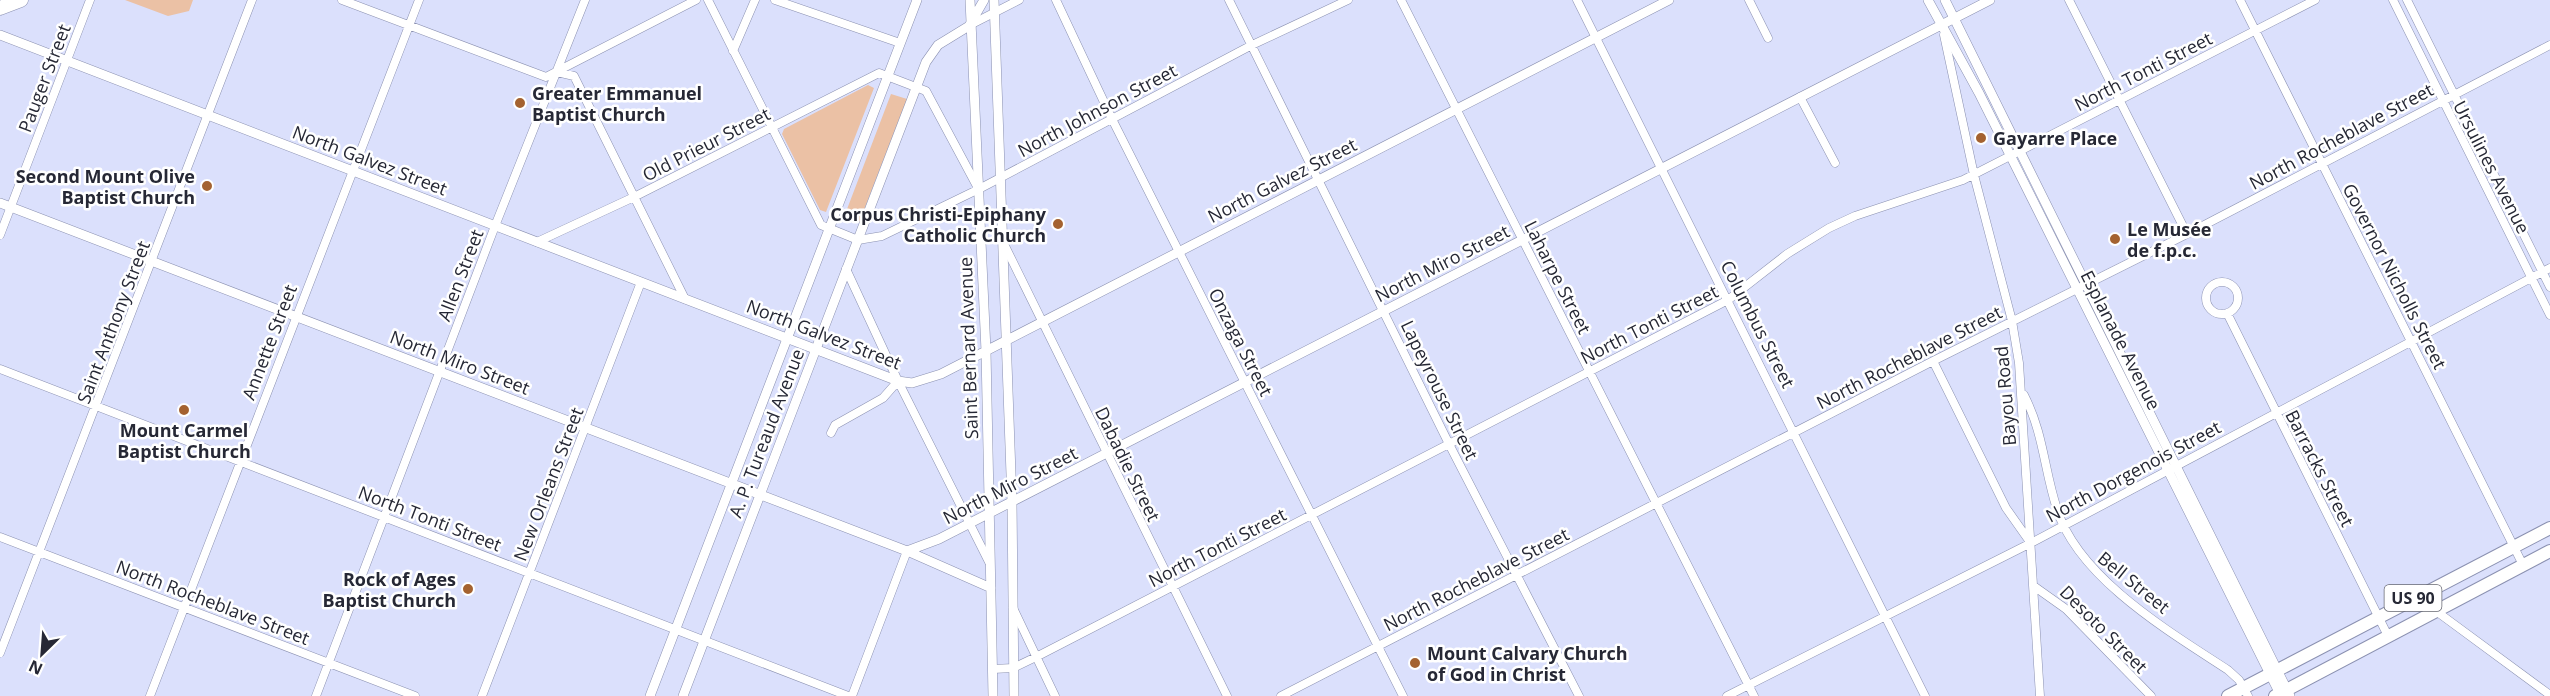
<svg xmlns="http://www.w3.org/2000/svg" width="2550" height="696" viewBox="0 0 2550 696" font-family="'Open Sans',sans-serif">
<rect width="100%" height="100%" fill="#dbe0fc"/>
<path fill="#ebc1a5" d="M125 0H193L189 11 168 16Z
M868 85 874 88 826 212 820 210 782 134 784 129Z
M891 94 907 99 859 223 844 217Z"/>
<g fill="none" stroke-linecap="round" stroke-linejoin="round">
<defs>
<path id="minor" d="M342 0 546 77 696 0
M708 0 821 225 858 240 882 236 979 189 1252 45 1348 0
M775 0 900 43
M1056 0 1112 119 1403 696
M1229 0 1449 444 1579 696
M1401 0 1754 696
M1577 0 1925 696
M1749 0 1768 38
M2069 0 2187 234
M2240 0 2523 565
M2393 0 2550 315
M2407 0 2550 287
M970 25 1019 0
M1944 35 1974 175 2012 321 2019 363 2040 696
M733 51 755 0
M557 72 574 76 685 299
M1800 97 1835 163
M0 235 90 0
M537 242 634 197 879 73 926 91 978 188
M1004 244 1227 696
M846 269 898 381 989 562
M2206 298a16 16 0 1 1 32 0a16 16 0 1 1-32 0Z
M2227 313 2388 636
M1933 361 2006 508 2030 542
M0 369 848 696
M2024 395C2044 434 2044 470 2057 509 2078 578 2170 632 2228 670L2239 680 2248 696
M831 433 835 425 883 398 898 381
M0 537 415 696
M2035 587 2066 609 2151 696
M1013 608 1055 696
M2436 611 2550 695
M0 653 252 0
M993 669 1013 668 1036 657 1728 300 1787 254 1829 228 1855 216 1963 180 2315 0
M150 696 419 0
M316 696 495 226 585 0
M482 696 641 282
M852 696 907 551
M1281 696 1933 361 2187 234 2550 45
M1727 696 2031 543 2550 268"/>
<path id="tertiary" d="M970 0 986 351 993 696
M994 0 1012 502 1014 696
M1928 0 1979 93 2281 696
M1945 0 2290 696
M0 35 898 381 912 383 941 374 1669 0
M0 203 907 551 939 539 1990 0
M907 551 991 588
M650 696 917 0
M683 696 926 62 938 45 969 26 984 0"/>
<path id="primary" d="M2228 696 2550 528
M2275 696 2550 551"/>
<path id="motorway" d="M0 8 21 0"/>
</defs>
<use href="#minor" stroke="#8b91b1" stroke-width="9"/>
<use href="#tertiary" stroke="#8b91b1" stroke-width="10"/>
<use href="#primary" stroke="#8b91b1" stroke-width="14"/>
<use href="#motorway" stroke="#8b91b1" stroke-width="15"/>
<use href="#minor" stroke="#fff" stroke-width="8"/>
<use href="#tertiary" stroke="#fff" stroke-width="9"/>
<use href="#primary" stroke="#fff" stroke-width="12"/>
<use href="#motorway" stroke="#fff" stroke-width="14"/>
</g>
<g fill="#a46230" stroke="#fff" stroke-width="2">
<circle cx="520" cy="103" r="6"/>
<circle cx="1981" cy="138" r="6"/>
<circle cx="207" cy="186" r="6"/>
<circle cx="1058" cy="224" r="6"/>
<circle cx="2115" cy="239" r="6"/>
<circle cx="184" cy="410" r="6"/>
<circle cx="468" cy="589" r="6"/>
<circle cx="1415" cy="663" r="6"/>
</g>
<g text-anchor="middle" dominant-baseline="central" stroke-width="5" stroke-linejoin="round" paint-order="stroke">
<rect fill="#fff" stroke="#676872" stroke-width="1.5" x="2384.5" y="585" width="57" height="26" rx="4.5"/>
<g font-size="16" font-weight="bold" fill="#262835">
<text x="2413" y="598">US 90</text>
</g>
<g font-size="18" fill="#262835" stroke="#fff">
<text transform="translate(2143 71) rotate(-27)">North Tonti Street</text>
<text transform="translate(44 78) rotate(-69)">Pauger Street</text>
<text transform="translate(1097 110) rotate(-28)">North Johnson Street</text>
<text transform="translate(2341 136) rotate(-28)">North Rocheblave Street</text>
<text transform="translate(706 144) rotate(-27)">Old Prieur Street</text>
<text transform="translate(370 160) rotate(21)">North Galvez Street</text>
<text transform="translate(2492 167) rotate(63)">Ursulines Avenue</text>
<text transform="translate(1282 180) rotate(-27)">North Galvez Street</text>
<text transform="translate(1442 263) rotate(-27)">North Miro Street</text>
<text transform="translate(460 275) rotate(-69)">Allen Street</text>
<text transform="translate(2395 276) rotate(63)">Governor Nicholls Street</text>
<text transform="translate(1558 277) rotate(63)">Laharpe Street</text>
<text transform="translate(113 322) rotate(-69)">Saint Anthony Street</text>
<text transform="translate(1649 324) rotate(-27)">North Tonti Street</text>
<text transform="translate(1758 324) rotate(63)">Columbus Street</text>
<text transform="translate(824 334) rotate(21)">North Galvez Street</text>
<text transform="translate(2121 340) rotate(63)">Esplanade Avenue</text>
<text transform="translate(269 342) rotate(-69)">Annette Street</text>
<text transform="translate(1241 342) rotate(63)">Onzaga Street</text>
<text transform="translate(968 348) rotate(-92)">Saint Bernard Avenue</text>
<text transform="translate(1909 357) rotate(-27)">North Rocheblave Street</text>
<text transform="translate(460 362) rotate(21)">North Miro Street</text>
<text transform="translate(1440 390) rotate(64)">Lapeyrouse Street</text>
<text transform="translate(2005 396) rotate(-95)">Bayou Road</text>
<text transform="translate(766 433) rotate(-69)">A. P. Tureaud Avenue</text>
<text transform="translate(1128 464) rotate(64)">Dabadie Street</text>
<text transform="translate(2320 468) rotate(63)">Barracks Street</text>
<text transform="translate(2133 471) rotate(-28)">North Dorgenois Street</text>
<text transform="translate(548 484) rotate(-69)">New Orleans Street</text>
<text transform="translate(1010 485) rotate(-27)">North Miro Street</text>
<text transform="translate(430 518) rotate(21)">North Tonti Street</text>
<text transform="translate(1217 547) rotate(-27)">North Tonti Street</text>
<text transform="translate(1476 579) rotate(-27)">North Rocheblave Street</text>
<text transform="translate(2134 582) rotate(39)">Bell Street</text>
<text transform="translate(213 602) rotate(21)">North Rocheblave Street</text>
<text transform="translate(2104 629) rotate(45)">Desoto Street</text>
</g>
<g font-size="18" font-weight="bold" fill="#262835" stroke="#fff" text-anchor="start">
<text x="532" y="93">Greater Emmanuel<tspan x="532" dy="21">Baptist Church</tspan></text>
<text x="1993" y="138">Gayarre Place</text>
<text x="195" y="176" text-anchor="end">Second Mount Olive<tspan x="195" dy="21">Baptist Church</tspan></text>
<text x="1046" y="214" text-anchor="end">Corpus Christi-Epiphany<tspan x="1046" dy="21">Catholic Church</tspan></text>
<text x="2127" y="229">Le Musée<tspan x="2127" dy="21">de f.p.c.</tspan></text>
<text x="184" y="430" text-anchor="middle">Mount Carmel<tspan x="184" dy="21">Baptist Church</tspan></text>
<text x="456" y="579" text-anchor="end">Rock of Ages<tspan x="456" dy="21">Baptist Church</tspan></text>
<text x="1427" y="653">Mount Calvary Church<tspan x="1427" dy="21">of God in Christ</tspan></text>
</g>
</g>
<g transform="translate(42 654) rotate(205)" stroke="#ffffff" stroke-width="4.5" paint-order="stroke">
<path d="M0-4.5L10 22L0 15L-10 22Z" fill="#262835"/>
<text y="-9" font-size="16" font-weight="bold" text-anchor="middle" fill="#262835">N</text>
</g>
</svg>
